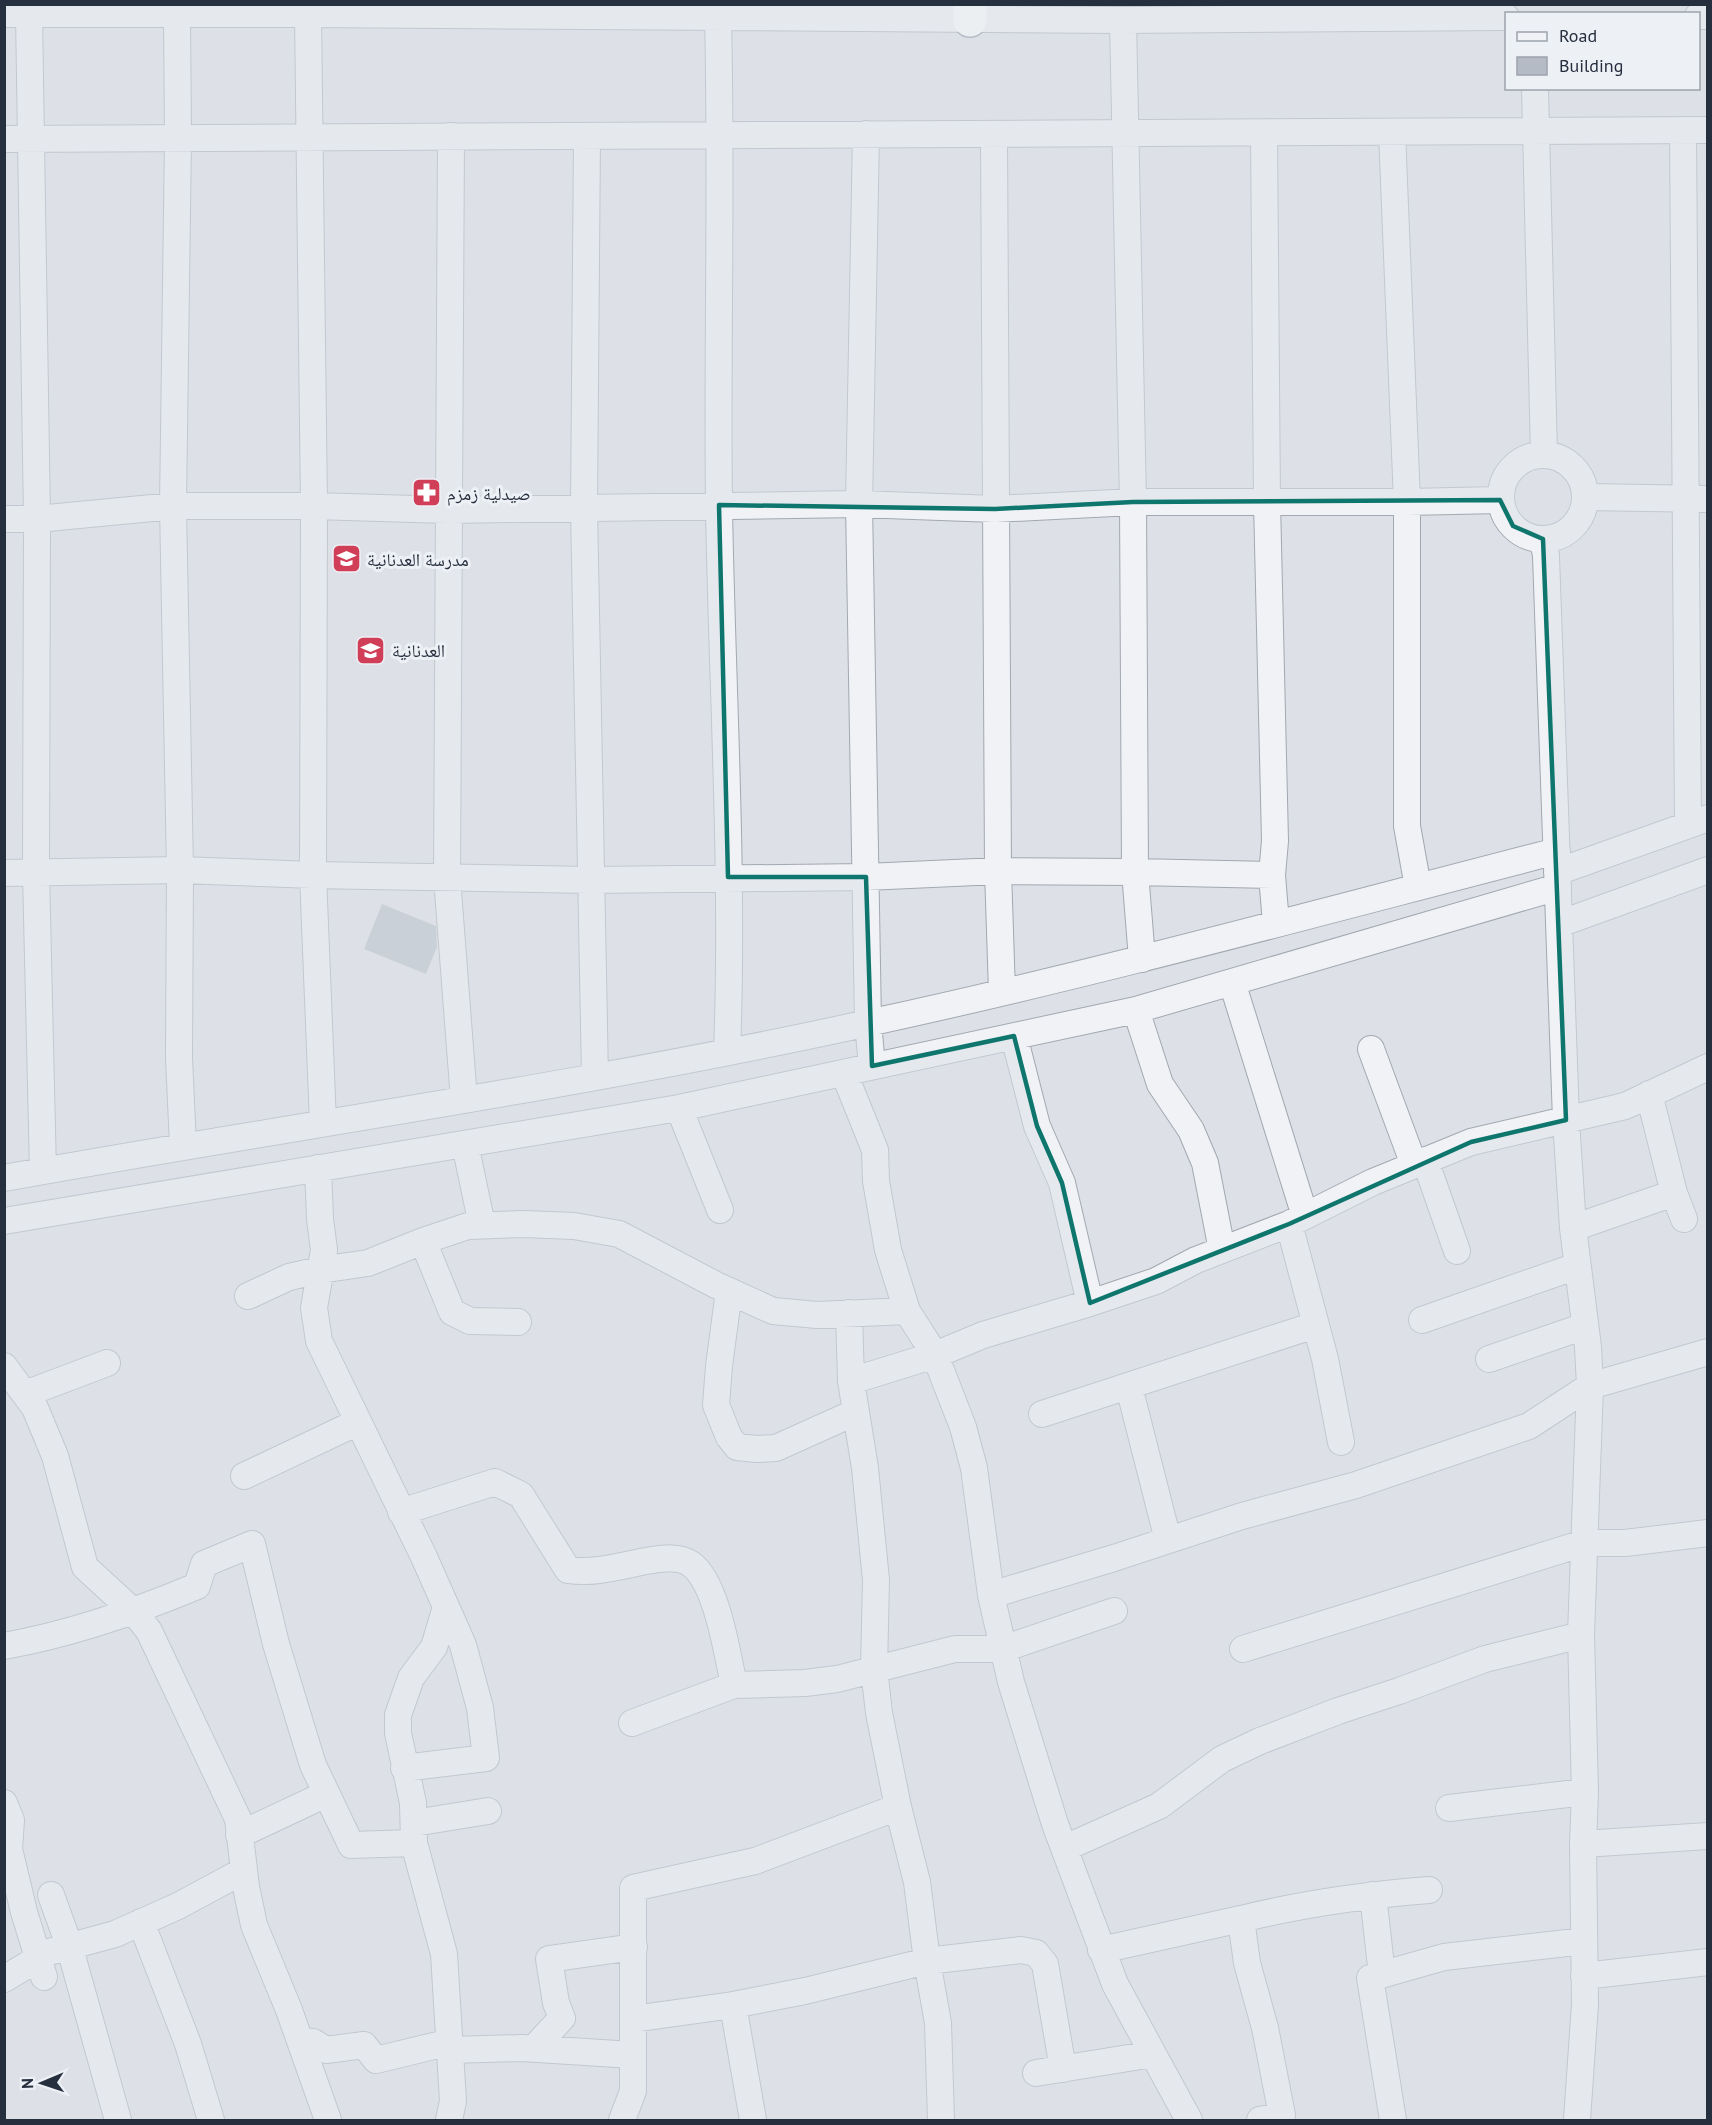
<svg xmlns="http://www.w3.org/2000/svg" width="1712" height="2125" viewBox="0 0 1712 2125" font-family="'PT Sans','Noto Naskh Arabic',sans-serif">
<rect width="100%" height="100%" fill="#dde1e7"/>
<path fill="#b4bbc4" d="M382 904 436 926 437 947 426 974 364 949Z"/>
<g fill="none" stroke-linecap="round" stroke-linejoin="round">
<defs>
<path id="minor" d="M4 14H308L1123 20 1506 17
M29 14 37 519 36 873 43 1171
M177 14 178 138 173 506 180 870 179 1058 183 1146
M308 14 314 506 313 875 323 1123
M1698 16H1708
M718 18C722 181 717 344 719 507 722 688 734 870 727 1052
M1123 20 1133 502 1135 872 1142 959
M1535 88 1544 455
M1683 130 1688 825
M1392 132 1407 502V826L1418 887
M1264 133 1267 502 1275 841 1272 875 1276 924
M866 134 859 504 868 1023 872 1066
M994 134 998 871 1002 992
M451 136 447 878 464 1100
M587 136 584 508 595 1077
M4 139 1708 130
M1501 497a42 42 0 1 1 84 0a42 42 0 1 1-84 0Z
M1585 497 1708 499
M4 519H37L173 506H314L448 510 859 504 995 509 1133 502H1407L1500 500
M1543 539 1546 556 1566 1120 1573 1228 1588 1347 1590 1386 1581 1635 1585 1792 1583 1844 1585 2004 1577 2120
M1557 872 1708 818
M4 873 180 870 313 875 591 880 866 877 998 871 1135 872 1272 875
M1559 924 1708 870
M1232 982 1305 1216
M1136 1010 1160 1084 1191 1130 1205 1163 1222 1250
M1014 1036 1037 1126 1062 1183 1090 1303
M1371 1049 1414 1165
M844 1073 875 1150 876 1181 888 1250 907 1311
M1649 1094 1674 1193 1684 1219
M679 1108 720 1210
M465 1144 482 1225
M1425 1160 1457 1251
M318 1168 320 1219 324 1250 314 1308 319 1341 424 1557 463 1645 480 1708 486 1758 404 1768
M4 1178C292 1126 582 1086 868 1023 1099 973 1328 910 1557 851
M4 1221 679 1108 1136 1010 1558 887
M1289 1224 1325 1359 1341 1442
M1573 1228 1674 1193
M423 1241 452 1312 470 1321 518 1322
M729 1291 719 1366 716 1405 729 1437 737 1447 757 1449 776 1448 856 1412
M248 1296 289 1277 320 1270 368 1263 423 1241 468 1226 524 1224 574 1226 619 1234 716 1285 773 1311 817 1315 907 1311 935 1355 983 1335 1090 1303 1156 1281 1196 1260 1289 1224 1373 1182 1471 1142 1625 1106 1708 1067
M849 1313 851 1381 865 1468 876 1580 874 1669 879 1713 898 1807 917 1882 927 1961 938 2023 941 2120
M1422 1320 1577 1266
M1489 1359 1585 1326
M4 1366 35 1408 55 1456 85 1567 134 1612 149 1631 238 1819 246 1887 254 1925 289 2010 328 2120
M851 1381 935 1355 963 1427 974 1468 991 1595 1011 1682 1055 1824 1115 1984 1189 2120
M1129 1387 1168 1540
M25 1394 107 1363
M1042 1414 1315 1325
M244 1476 358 1422
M401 1512 495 1482 521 1495 568 1570C594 1574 620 1566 646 1561 660 1559 679 1555 691 1564 717 1583 727 1653 734 1685L805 1683 837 1679 955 1649H1003L1114 1611
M991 1595 1114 1558 1242 1516 1356 1485 1529 1426 1590 1386 1708 1352
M446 1607 434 1647 411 1678 398 1715V1733L413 1803 414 1843 444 1954 453 2101 449 2120
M4 1646C71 1634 135 1612 197 1586L204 1564 252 1544 276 1644 313 1765 351 1845 414 1843
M1243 1649 1584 1543H1625L1708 1533
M632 1723 734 1685
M4 1803 11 1820 9 1849 24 1912 44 1977
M1449 1808 1585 1792
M414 1823 488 1811
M239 1835 326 1794
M1583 1844 1708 1836
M1065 1848 1159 1806 1222 1759 1260 1741 1338 1711 1399 1691 1485 1659 1581 1635
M51 1895 69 1945 118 2120
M1373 1895 1382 1975
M1241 1919C1302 1904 1365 1895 1429 1890
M141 1922 188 2044 211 2120
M1101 1950 1241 1919 1247 1963 1265 2028 1282 2115 1260 2120
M1584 1976 1708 1962
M4 1979 49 1952 115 1934 178 1906 243 1871
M733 2005 805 1991 927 1961 1021 1950 1036 1953 1045 1964 1063 2069
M633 2019 733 2005 753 2120
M300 2041 313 2042 326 2050 364 2045 376 2060 450 2042
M534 2048 562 2018 556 2003 549 1959 634 1947
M450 2050 522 2048 633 2055
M1036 2073 1153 2054
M622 2120 633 2091V1888L755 1861 898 1807
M1393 2120 1370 1978 1444 1957 1584 1941"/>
<path id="highway" d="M970 4V20"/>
</defs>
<use href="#minor" stroke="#a2a8b1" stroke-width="28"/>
<use href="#highway" stroke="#858f9e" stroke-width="36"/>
<use href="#minor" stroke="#f0f2f6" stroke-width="26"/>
<use href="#highway" stroke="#fff" stroke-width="33"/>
</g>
<path d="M0 0H1712V2125H0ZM1500 500 1513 526 1543 539 1566 1120 1471 1142 1289 1224 1090 1303 1062 1183 1037 1126 1014 1036 872 1066 866 877H728L719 505 995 509 1133 502Z" fill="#dde1e7" fill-opacity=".55" fill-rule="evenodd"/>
<path fill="none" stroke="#0f766e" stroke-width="4.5" stroke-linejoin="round" d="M1500 500 1513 526 1543 539 1566 1120 1471 1142 1289 1224 1090 1303 1062 1183 1037 1126 1014 1036 872 1066 866 877H728L719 505 995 509 1133 502Z"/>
<defs>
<symbol id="pharmacy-square" viewBox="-11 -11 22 22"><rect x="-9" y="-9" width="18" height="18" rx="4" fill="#d03f57" stroke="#edf0f5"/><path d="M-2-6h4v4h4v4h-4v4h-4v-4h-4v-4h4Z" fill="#fff"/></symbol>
<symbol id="school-square" viewBox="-11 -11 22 22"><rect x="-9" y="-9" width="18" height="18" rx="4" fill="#d03f57" stroke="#edf0f5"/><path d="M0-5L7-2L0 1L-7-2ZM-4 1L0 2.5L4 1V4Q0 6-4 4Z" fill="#fff"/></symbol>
</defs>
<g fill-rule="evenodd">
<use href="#pharmacy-square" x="410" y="476" width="33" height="33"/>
<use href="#school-square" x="330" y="542" width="33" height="33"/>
<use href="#school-square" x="354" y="634" width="33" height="33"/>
</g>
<g text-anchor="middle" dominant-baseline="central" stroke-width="6" stroke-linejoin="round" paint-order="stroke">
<g font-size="18" fill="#262f3e" stroke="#edf0f5" text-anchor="start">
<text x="447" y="493">صيدلية زمزم</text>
<text x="367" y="559">مدرسة العدنانية</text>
<text x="392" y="650">العدنانية</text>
</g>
</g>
<rect width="1712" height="2125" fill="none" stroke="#262f3e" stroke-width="12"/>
<rect x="1505" y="12" width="195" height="78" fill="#edf0f5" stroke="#9da3ac" stroke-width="1.5"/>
<rect x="1517" y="32" width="30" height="9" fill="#f0f2f6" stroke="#9da3ac" stroke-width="1.5"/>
<text x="1559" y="42" font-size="18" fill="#262f3e">Road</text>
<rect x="1517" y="57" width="30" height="18" fill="#b4bbc4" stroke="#9da3ac" stroke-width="1.5"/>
<text x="1559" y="72" font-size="18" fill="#262f3e">Building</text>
<g transform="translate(42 2083) rotate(268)" stroke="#edf0f5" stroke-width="4.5" paint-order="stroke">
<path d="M0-4.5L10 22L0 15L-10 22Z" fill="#262f3e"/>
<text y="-9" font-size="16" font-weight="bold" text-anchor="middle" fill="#262f3e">N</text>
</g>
</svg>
